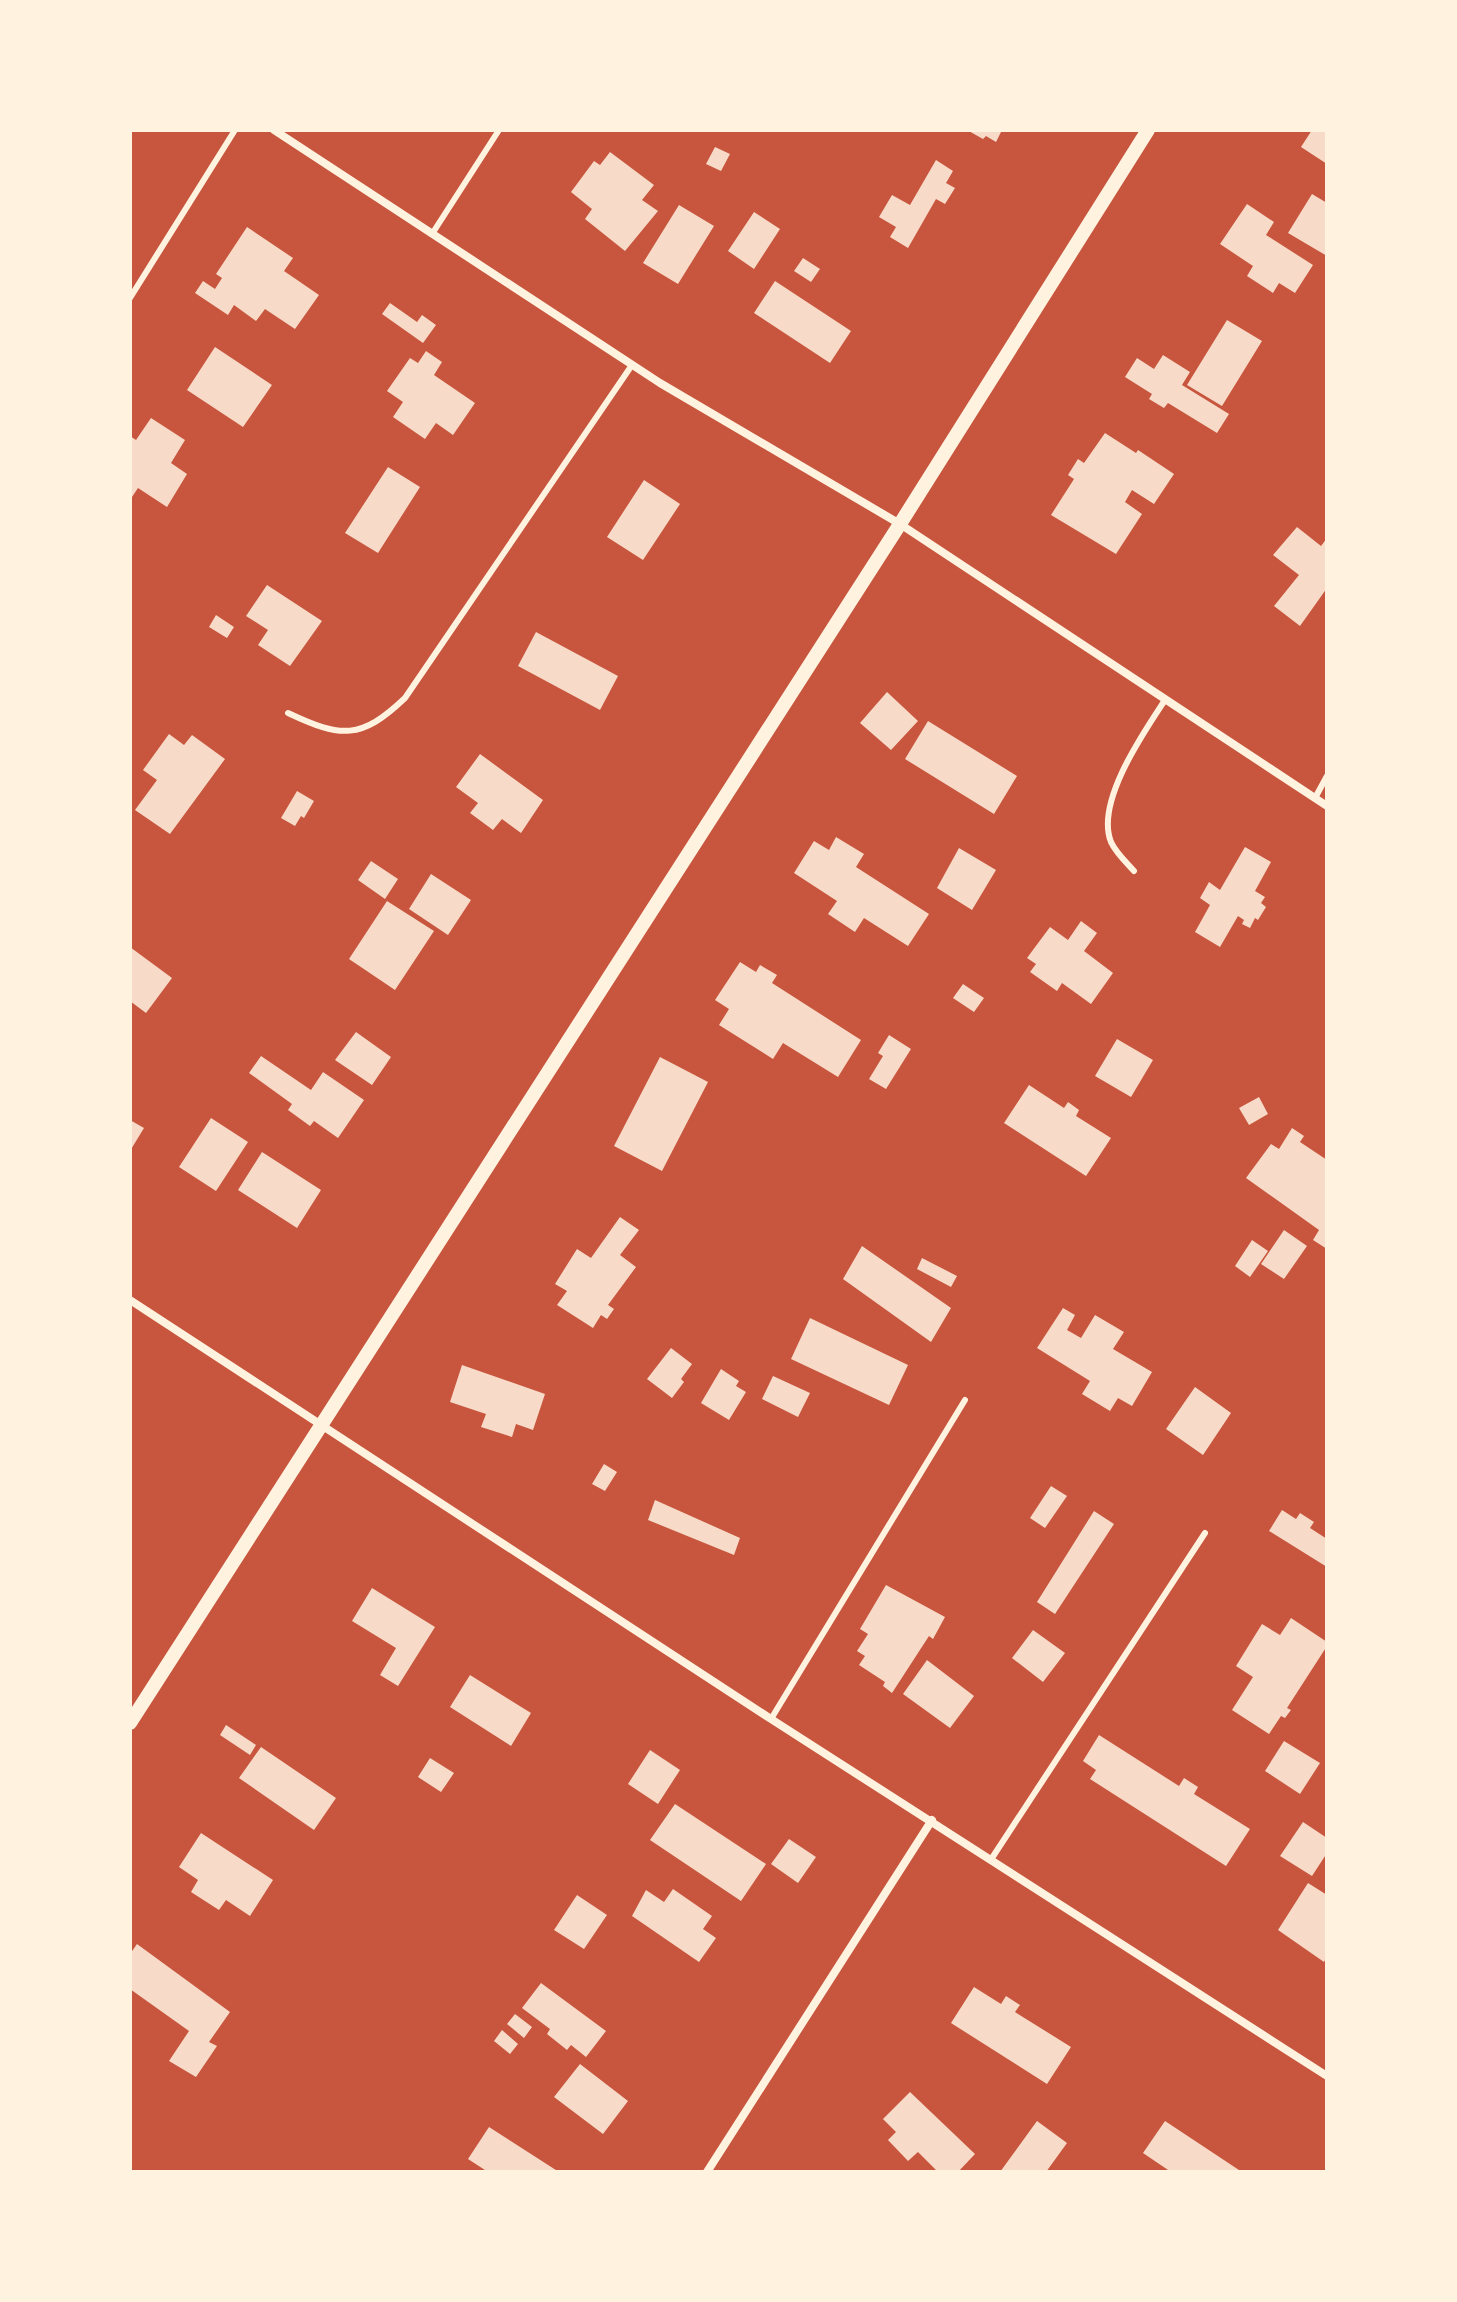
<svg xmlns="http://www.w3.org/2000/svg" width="1457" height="2302" viewBox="0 0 1457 2302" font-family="Ubuntu,sans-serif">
<rect width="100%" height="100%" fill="#c8553d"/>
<path fill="#f7dbc8" d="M967 130H1002L996 142 986 136 983 139Z
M1312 130H1327V164L1301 147Z
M715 147 730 154 721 171 706 164Z
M610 152 654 185 642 200 658 211 625 251 585 219 592 209 571 192 594 161 600 165Z
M936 160 953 171 946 183 955 188 945 204 936 199 908 248 890 237 896 227 879 217 892 195 910 205Z
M1312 194 1327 203V256L1288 233Z
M1247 204 1274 222 1266 235 1313 265 1295 293 1279 283 1273 293 1247 276 1253 266 1220 244Z
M679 205 714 226 678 284 643 263Z
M754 212 780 229 754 269 728 251Z
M247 227 293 258 284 271 319 295 295 329 265 309 256 321 234 305 228 315 195 293 203 281 215 289 222 278 216 274Z
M803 258 820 269 811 282 794 271Z
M775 281 851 331 830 363 754 313Z
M390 303 417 322 422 315 436 325 423 343 382 314Z
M1227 320 1262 341 1222 406 1187 385Z
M215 347 272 385 243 427 187 390Z
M426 351 442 362 434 375 475 403 453 435 436 423 425 439 393 417 403 402 387 391 410 358 418 363Z
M1163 355 1190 372 1182 385 1229 414 1217 433 1168 403 1164 408 1149 399 1152 394 1125 377 1137 358 1154 369Z
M151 418 185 440 171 463 187 474 167 507 138 488 130 500V436L136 440Z
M1105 433 1136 453 1138 450 1174 474 1154 504 1132 490 1125 502 1142 514 1116 554 1051 515 1074 479 1068 475 1078 459 1084 463Z
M388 467 420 487 378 553 345 533Z
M644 480 680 504 643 560 607 537Z
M1297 527 1321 546 1327 538V588L1300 626 1274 606 1299 575 1273 555Z
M267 585 322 621 290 666 258 645 268 630 246 616Z
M216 615 234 627 227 638 209 627Z
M536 632 618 676 600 710 518 666Z
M887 692 918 721 891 750 860 723Z
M928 721 1017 776 994 814 905 759Z
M169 734 184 745 192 735 225 759 170 834 135 810 157 780 143 770Z
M480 754 543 800 521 833 502 819 493 830 470 813 478 803 456 787Z
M297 791 314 801 304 818 301 816 295 826 281 818Z
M836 837 864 854 856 867 929 914 908 946 864 918 855 932 828 914 837 901 794 873 814 841 829 850Z
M1245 847 1271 862 1255 891 1265 897 1261 903 1266 907 1258 920 1255 918 1250 928 1242 924 1244 920 1238 916 1220 947 1195 932 1210 905 1200 898 1209 882 1220 890Z
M959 848 996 870 972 910 937 888Z
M371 861 398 879 385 899 358 880Z
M431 874 471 900 448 935 409 909Z
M387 901 434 931 395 990 349 959Z
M1081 921 1097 933 1084 951 1113 973 1091 1004 1062 983 1057 991 1030 972 1036 964 1027 958 1050 927 1068 940Z
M130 947 172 978 146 1013 130 1001Z
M740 962 756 972 760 965 777 975 772 983 861 1040 838 1077 783 1043 773 1059 719 1025 729 1009 715 1000Z
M963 984 984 998 974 1012 953 998Z
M356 1032 391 1057 372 1085 335 1060Z
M889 1035 911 1049 886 1089 869 1079 883 1056 878 1053Z
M1117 1039 1153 1060 1131 1097 1095 1076Z
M261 1056 311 1090 323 1072 364 1100 338 1138 314 1121 310 1126 288 1110 292 1104 249 1073Z
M660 1057 708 1082 662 1171 614 1146Z
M1029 1085 1064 1108 1068 1102 1079 1110 1076 1116 1111 1138 1086 1176 1004 1123Z
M1259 1097 1268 1114 1249 1125 1239 1108Z
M211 1118 248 1142 216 1191 179 1167Z
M130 1120 144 1128 130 1151Z
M1292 1128 1304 1136 1300 1142 1327 1160 1325 1182 1327 1183V1249L1313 1240 1319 1230 1246 1178 1271 1144 1279 1149Z
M262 1152 321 1190 297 1228 238 1190Z
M620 1217 639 1230 620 1255 636 1267 608 1305 614 1309 607 1319 601 1315 593 1328 557 1305 567 1291 555 1284 577 1249 591 1258Z
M1284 1230 1307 1246 1284 1279 1261 1264Z
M1252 1240 1268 1251 1250 1277 1235 1266Z
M862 1246 951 1308 931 1342 843 1279Z
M922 1258 957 1276 951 1287 917 1269Z
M1063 1308 1075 1315 1067 1330 1081 1338 1095 1315 1124 1332 1113 1349 1152 1372 1132 1406 1118 1398 1110 1411 1082 1394 1090 1381 1037 1348Z
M810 1318 908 1365 889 1405 791 1359Z
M671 1348 692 1364 681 1379 684 1382 672 1398 647 1379Z
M462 1365 545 1394 533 1430 516 1424 512 1437 481 1427 486 1414 450 1402Z
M721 1369 739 1381 736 1386 746 1392 729 1420 701 1403Z
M773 1376 810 1393 798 1417 762 1399Z
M1195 1387 1231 1413 1203 1455 1166 1429Z
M604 1464 617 1472 605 1491 592 1484Z
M1051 1486 1067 1496 1045 1528 1030 1518Z
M655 1500 740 1538 734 1555 648 1520Z
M1282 1510 1296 1519 1300 1513 1314 1522 1310 1528 1327 1539V1567L1269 1531Z
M1094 1511 1114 1524 1055 1614 1037 1602Z
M886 1585 945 1617 933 1639 929 1636 892 1693 883 1686 885 1682 859 1665 865 1656 857 1651 868 1634 860 1629Z
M372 1588 435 1627 398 1686 380 1675 396 1648 352 1621Z
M1291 1618 1327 1642V1646L1287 1708 1291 1710 1285 1718 1281 1716 1269 1734 1232 1710 1253 1677 1236 1666 1262 1624 1280 1635Z
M1033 1630 1065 1653 1043 1682 1012 1658Z
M927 1660 974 1696 950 1728 903 1694Z
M470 1675 531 1713 511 1746 450 1707Z
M226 1725 256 1745 250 1755 220 1735Z
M1099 1735 1179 1786 1184 1778 1198 1787 1194 1794 1250 1829 1226 1866 1090 1779 1096 1770 1083 1761Z
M1284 1741 1320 1763 1300 1794 1265 1771Z
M261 1747 336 1798 314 1830 239 1778Z
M650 1750 680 1770 658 1804 628 1784Z
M430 1758 454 1773 441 1792 418 1777Z
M675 1804 766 1864 741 1901 650 1840Z
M1303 1822 1327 1838V1853L1312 1876 1280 1856Z
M201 1833 273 1880 250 1916 226 1900 219 1910 191 1892 198 1880 179 1867Z
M789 1839 816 1857 798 1883 771 1864Z
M1308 1883 1327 1895V1956L1324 1962 1278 1930Z
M673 1889 712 1916 703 1929 716 1938 699 1962 632 1916 646 1890 664 1902Z
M577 1895 607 1915 584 1949 554 1930Z
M137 1944 230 2012 209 2042 217 2046 196 2077 169 2061 189 2031 130 1989V1954Z
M541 1983 606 2031 586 2057 571 2045 567 2050 547 2034 550 2029 522 2008Z
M974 1987 1001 2004 1006 1996 1020 2005 1015 2012 1071 2047 1047 2084 951 2023Z
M515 2014 532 2027 524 2038 507 2024Z
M502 2030 518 2044 510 2054 494 2041Z
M580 2064 628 2101 603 2134 554 2097Z
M910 2092 975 2154 958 2172H938L918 2152 908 2161 888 2140 896 2132 883 2119Z
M1037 2121 1067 2143 1046 2172H1000Z
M1165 2121 1242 2172H1171L1143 2153Z
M489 2127 559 2172H488L468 2159Z"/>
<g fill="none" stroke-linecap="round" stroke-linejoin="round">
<path stroke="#fff3e0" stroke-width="6" d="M432 234 499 130
M130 298 235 130
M288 713C341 738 361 740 405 698L632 365
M1315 798 1327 776
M1134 871C1126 862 1116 853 1111 842 1095 802 1144 732 1165 700
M771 1719 965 1400
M992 1858 1205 1533"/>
<path stroke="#fff3e0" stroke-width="8" d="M274 130 660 383 900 524 1327 806
M130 1300 771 1719 1327 2076
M707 2172 932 1820"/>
<path stroke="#fff3e0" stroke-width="14" d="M130 1723 900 524 1148 130"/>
</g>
<rect width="1457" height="2302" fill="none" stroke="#fff3e0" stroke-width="264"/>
</svg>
